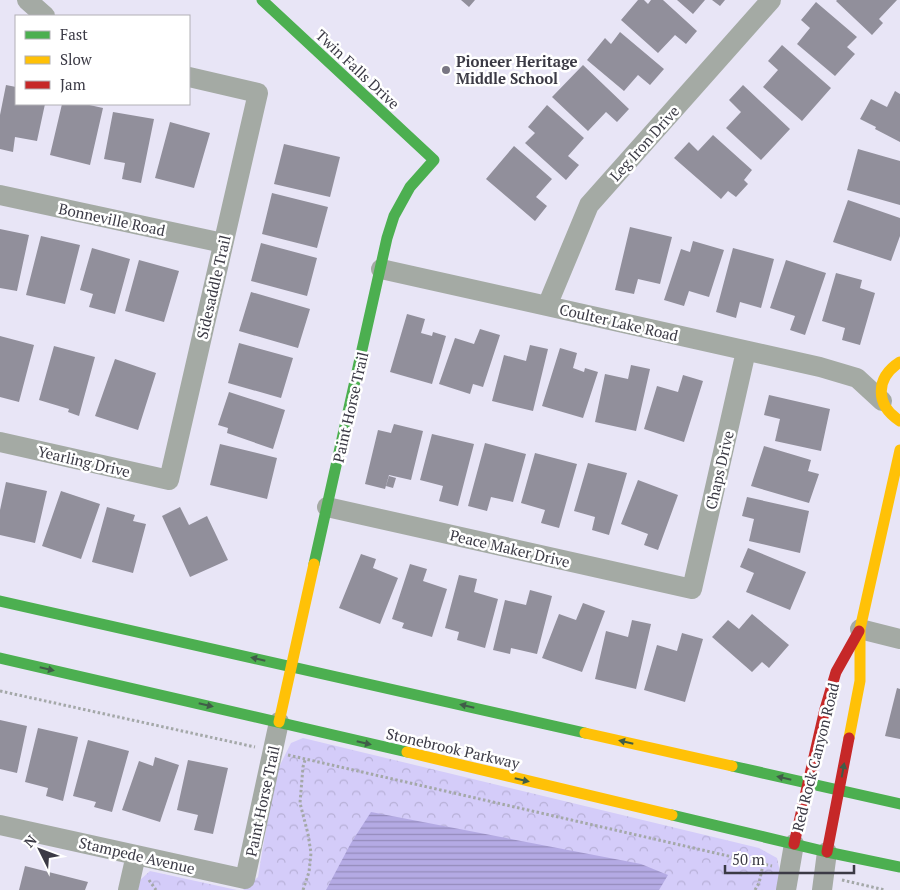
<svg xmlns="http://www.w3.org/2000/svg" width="900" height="890" viewBox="0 0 900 890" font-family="'PT Serif',serif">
<defs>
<pattern id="forest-crowns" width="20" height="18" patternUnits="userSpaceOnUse" patternTransform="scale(1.25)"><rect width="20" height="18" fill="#d4ccf9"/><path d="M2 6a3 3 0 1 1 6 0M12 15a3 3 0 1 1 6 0" fill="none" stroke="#b7b0d7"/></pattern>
<pattern id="water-rules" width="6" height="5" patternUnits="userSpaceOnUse" patternTransform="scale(1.25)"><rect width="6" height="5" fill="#b4aae4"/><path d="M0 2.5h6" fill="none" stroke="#948bbb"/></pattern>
</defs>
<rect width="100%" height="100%" fill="#e8e5f6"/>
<path fill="url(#forest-crowns)" d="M303 738 759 848 777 858 781 877 778 890H243L258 877 275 775 291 743Z
M150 871 237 890H138L140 880Z"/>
<path fill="url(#water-rules)" d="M371 812 641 864 668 875 659 890H326L351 843Z"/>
<path fill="#918f9b" d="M461 0H475L469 7Z
M638 0H644L648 4 651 0H663L697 31 686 44 675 35 658 53 621 20Z
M677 0H705L693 14Z
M712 0H725L720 6Z
M837 0H897L879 19 883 23 872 35 836 1Z
M816 2 857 37 847 47 855 54 835 76 797 44 810 28 801 20Z
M620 32 664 69 650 85 638 75 624 91 587 60 605 38 611 44Z
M782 45 831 88 802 121 763 87 778 70 768 61Z
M583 65 629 109 617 122 606 112 588 131 552 97Z
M6 85 16 87V104H45L37 141 15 137 13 152 0 149V115Z
M743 85 790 129 761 160 726 128 741 112 729 100Z
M895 91 900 94V142L875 129 876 127 860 119 871 99 887 107Z
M62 104H85L103 108 90 165 50 155Z
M547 105 584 138 568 156 579 165 566 180 525 143 535 133 528 127Z
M113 112 154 119 141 183 122 179 125 163 104 159Z
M170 122 210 133 194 188 155 178Z
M713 135 752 170 744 180 748 184 736 197 728 191 721 199 674 158 689 142 698 151Z
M284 144 340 157 330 197 274 184Z
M514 146 552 179 536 197 547 206 535 221 486 179Z
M858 149 900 161V205L847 190Z
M272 193 328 207 317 248 262 234Z
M848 200 900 218V236L891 261 833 242Z
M630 227 672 237 660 284 638 279 634 294 615 290Z
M0 229 29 235 17 291 0 288Z
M41 236 80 245 65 304 26 295Z
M693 241 724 250 709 297 689 291 684 306 664 300 681 249 690 252Z
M261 243 317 258 307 296 251 281Z
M92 248 130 259 115 314 89 307 93 294 80 290Z
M733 248 774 259 761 308 740 302 736 318 716 312Z
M139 260 179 271 164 322 125 311Z
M786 260 826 273 805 335 790 330 795 316 770 308Z
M836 273 862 280 860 288 875 293 860 345 842 340 845 328 822 321Z
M251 292 310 309 298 348 239 331Z
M407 314 425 319 421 333 432 336 433 332 446 336 432 384 390 372Z
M480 329 500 335 483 387 473 384 470 394 439 384 455 338 474 344Z
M0 336 34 345 19 402 0 397Z
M239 343 293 358 281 398 228 383Z
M530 345 548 349 533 411 492 401 504 355 526 361Z
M54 346 95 357 79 416 68 412 69 409 39 400Z
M560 348 577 353 573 368 584 372 585 368 598 372 583 418 542 406Z
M115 359 156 373 138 430 95 416Z
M631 365 650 369 636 431 595 422 605 374 628 379Z
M683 375 703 381 684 442 644 429 657 386 678 392Z
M229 392 285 410 273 449 227 433 228 428 218 425Z
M769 395 830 409 821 451 775 441 780 419 764 415Z
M394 424 423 431 411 480 389 475 385 489 365 484 378 430 391 433Z
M432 434 474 444 458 506 439 501 443 486 420 480Z
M485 443 526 454 513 502 491 497 487 511 468 506Z
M220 444 277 458 267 499 210 485Z
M764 446 811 460 808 471 819 474 809 503 751 486Z
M535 453 577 464 559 528 541 523 545 510 521 503Z
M588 463 627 473 609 535 592 530 595 517 574 511Z
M389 476 396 478 393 488 386 486Z
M638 480 678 495 658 550 644 545 648 534 621 524Z
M6 482 47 491 35 543 0 535V510Z
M61 491 100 504 81 559 42 546Z
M747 497 809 511 800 553 749 541 754 519 742 516Z
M107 507 135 515 133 521 146 524 133 573 92 562Z
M180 507 189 525 207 516 228 560 190 577 162 516Z
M748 548 806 572 790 610 746 592 754 573 740 567Z
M361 554 376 559 373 568 398 578 380 624 339 608Z
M410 564 427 569 423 581 447 589 432 637 402 628 404 623 392 619Z
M459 575 477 579 474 592 498 599 485 648 457 640 459 632 445 628Z
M530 590 552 596 537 654 511 648 510 654 493 650 505 600 526 605Z
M583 603 605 611 582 672 542 658 559 614 576 620Z
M752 614 789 645 769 668 762 662 752 672 712 637 728 620 739 629Z
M632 620 651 624 636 689 595 679 606 631 628 637Z
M682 633 703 639 685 702 644 690 657 645 677 651Z
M897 688 900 689V739L885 736Z
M0 720 27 726 17 773 0 769Z
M38 728 78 737 63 801 46 796 48 788 25 782Z
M88 740 129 751 112 812 94 807 96 802 73 796Z
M155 757 179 765 160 822 122 810 139 761 153 766Z
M188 760 228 768 213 834 194 830 198 815 177 810Z
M25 866 88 882 85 890H19Z"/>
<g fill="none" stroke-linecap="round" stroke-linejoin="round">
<path stroke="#a4a8a8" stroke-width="3" stroke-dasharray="2.5 2.5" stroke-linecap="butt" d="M0 691 255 747
M288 755 772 866
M149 880 156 890
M842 880 885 890
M303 890 309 872 311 853 308 834 300 803 303 767 305 760
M755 890 759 883 763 865"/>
<path stroke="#a4aaa4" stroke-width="20" d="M27 0 45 16
M0 195 223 243
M381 269 820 367 857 378 882 401
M547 306 589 205 771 0
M0 442 169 480 258 93 189 77
M327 507 692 589 746 351
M860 629 900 639
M0 825 245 879 279 722
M128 890 136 855
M786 890 794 844
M822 890 827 852"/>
<path stroke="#4caf50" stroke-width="11" d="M262 0 434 160 410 187 394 216 387 238 314 564
M0 601 585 733
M0 658 407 752
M732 766 900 804
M672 815 827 852 900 867"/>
<path stroke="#ffc107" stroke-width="11" d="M900 362C875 378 875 405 900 421
M279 722 314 564
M585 733 732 766
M849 738 860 681V629L900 450
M407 752 672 815"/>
<path stroke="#c62828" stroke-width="11" d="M794 844 825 709 836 672 859 631
M827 852 849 738"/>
</g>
<defs><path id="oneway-solid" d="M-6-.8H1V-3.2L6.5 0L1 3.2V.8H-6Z" transform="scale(1.25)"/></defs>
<g fill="#405d48">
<use href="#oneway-solid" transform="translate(258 659) rotate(-167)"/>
<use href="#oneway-solid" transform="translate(47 669) rotate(13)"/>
<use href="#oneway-solid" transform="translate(206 705) rotate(13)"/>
<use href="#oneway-solid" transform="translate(467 706) rotate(-167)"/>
<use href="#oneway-solid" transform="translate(626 742) rotate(-167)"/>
<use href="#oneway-solid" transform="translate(364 743) rotate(13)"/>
<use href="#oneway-solid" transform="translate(843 770) rotate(-80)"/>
<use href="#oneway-solid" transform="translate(784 778) rotate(-167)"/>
<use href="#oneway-solid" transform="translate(522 780) rotate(13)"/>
</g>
<circle fill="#787683" stroke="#fff" stroke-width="2" cx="446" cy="70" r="5"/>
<g text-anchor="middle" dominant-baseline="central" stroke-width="5" stroke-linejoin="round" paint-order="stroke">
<g font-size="15" font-weight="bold" fill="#3b3a45" stroke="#fff" text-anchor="start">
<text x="456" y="61">Pioneer Heritage<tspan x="456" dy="17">Middle School</tspan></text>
</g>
<g font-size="15" fill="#3b3a45" stroke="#fff">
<text transform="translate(358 69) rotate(43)">Twin Falls Drive</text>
<text transform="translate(644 143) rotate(-48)">Leg Iron Drive</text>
<text transform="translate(112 219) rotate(12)">Bonneville Road</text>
<text transform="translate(213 287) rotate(-77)">Sidesaddle Trail</text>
<text transform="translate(619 322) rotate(13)">Coulter Lake Road</text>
<text transform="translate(350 407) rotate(-77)">Paint Horse Trail</text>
<text transform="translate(84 461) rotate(13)">Yearling Drive</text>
<text transform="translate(719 470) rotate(-77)">Chaps Drive</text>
<text transform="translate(510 548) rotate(13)">Peace Maker Drive</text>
<text transform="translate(453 748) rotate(13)">Stonebrook Parkway</text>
<text transform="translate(815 757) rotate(-76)">Red Rock Canyon Road</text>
<text transform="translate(262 801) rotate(-78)">Paint Horse Trail</text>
<text transform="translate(137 855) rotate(13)">Stampede Avenue</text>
</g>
</g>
<rect x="15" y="15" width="175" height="90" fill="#ffffff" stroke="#b1b0b5"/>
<rect x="25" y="31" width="25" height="8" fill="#4caf50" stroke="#b1b0b5"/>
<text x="60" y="40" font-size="15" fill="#3b3a45">Fast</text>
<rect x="25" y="56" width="25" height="8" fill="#ffc107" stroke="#b1b0b5"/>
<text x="60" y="65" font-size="15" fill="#3b3a45">Slow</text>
<rect x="25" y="81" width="25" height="8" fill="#c62828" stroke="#b1b0b5"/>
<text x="60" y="90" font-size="15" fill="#3b3a45">Jam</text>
<g transform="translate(40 850) rotate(312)" stroke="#ffffff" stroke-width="4" paint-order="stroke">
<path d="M0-4L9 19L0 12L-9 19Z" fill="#3b3a45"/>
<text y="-8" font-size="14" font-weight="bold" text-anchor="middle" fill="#3b3a45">N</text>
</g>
<path d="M725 865v8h129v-8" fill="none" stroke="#3b3a45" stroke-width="2.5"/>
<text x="732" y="865" font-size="15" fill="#3b3a45" stroke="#ffffff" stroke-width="4" paint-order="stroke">50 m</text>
</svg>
